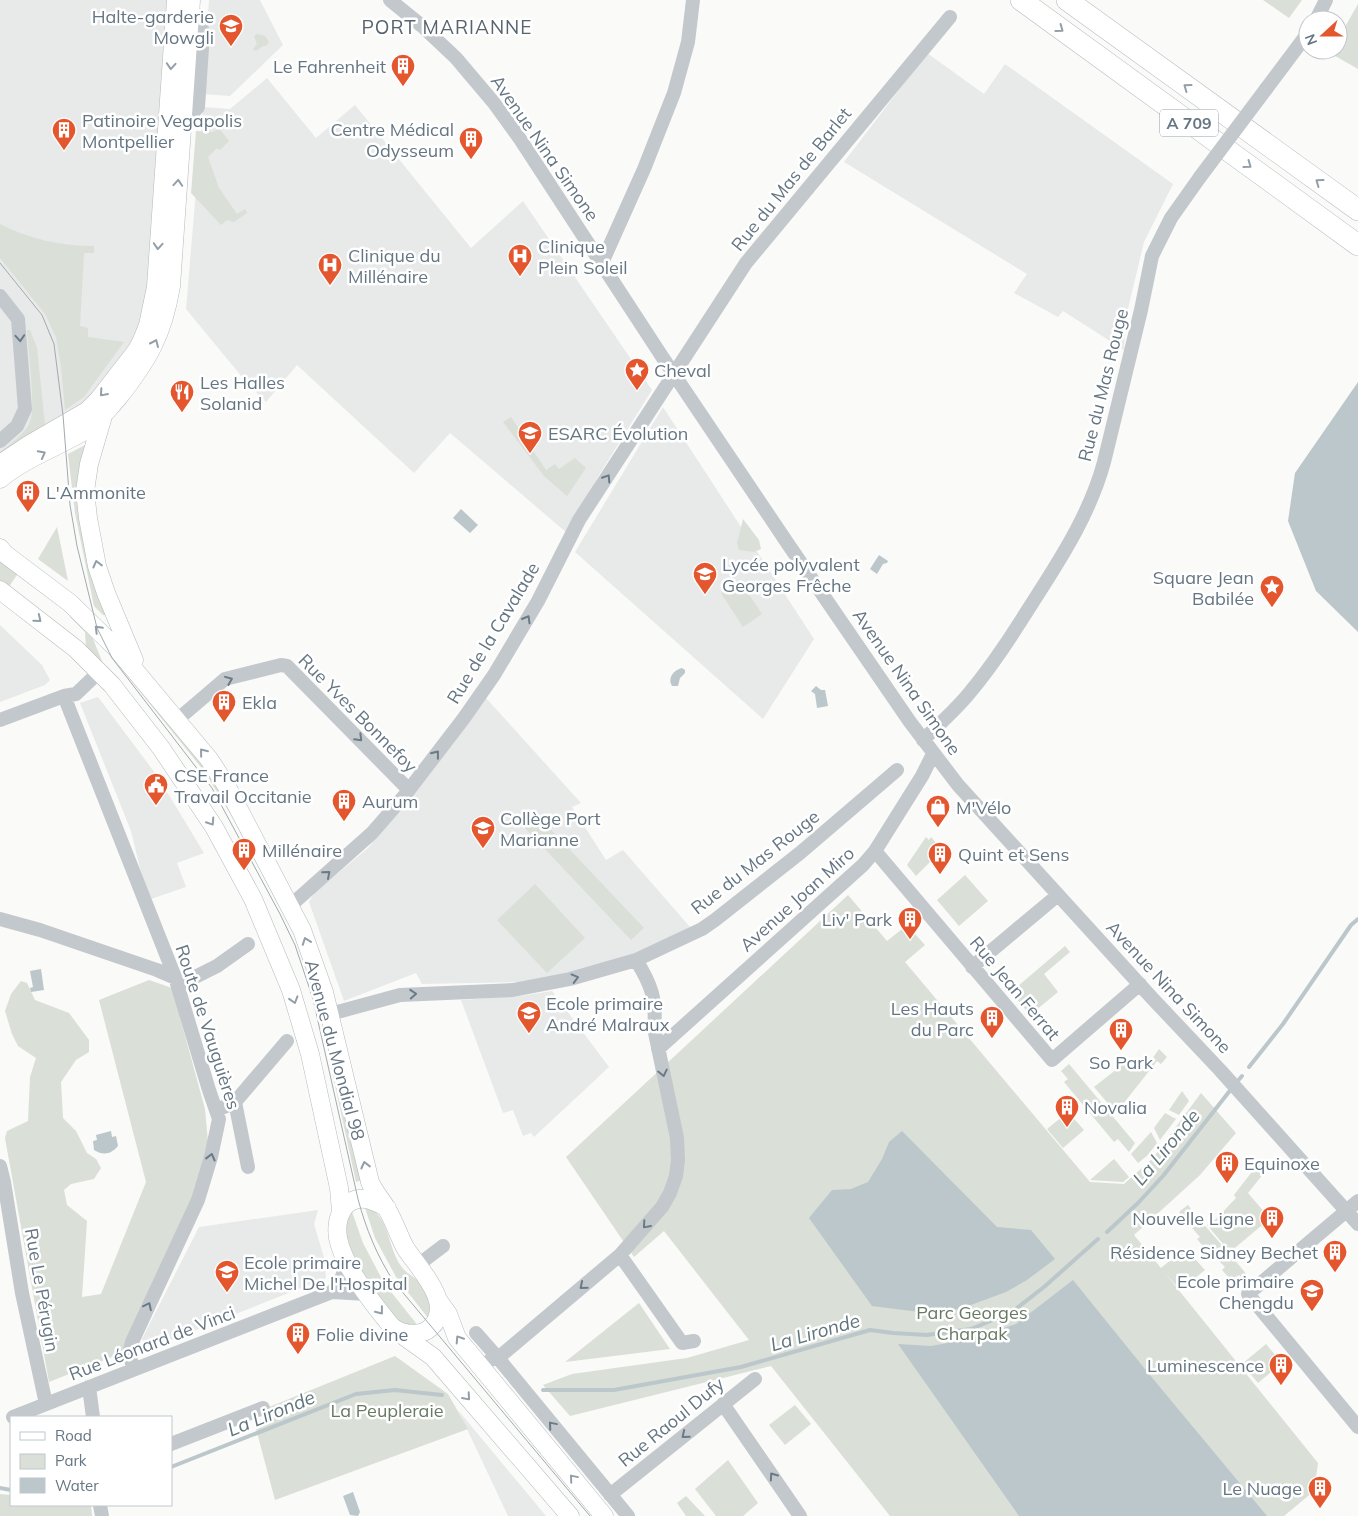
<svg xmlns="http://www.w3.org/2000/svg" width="1358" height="1516" viewBox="0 0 1358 1516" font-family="Mulish,sans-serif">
<rect width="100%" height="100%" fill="#fafaf8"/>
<path fill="#e8e9e9" d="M0 0H193L159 327 99 408 0 471Z
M209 0H260L283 45 230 96 202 94Z
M927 53 984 94 1005 64 1173 184 1144 242 1126 317 1124 350 1063 311 1058 317 1014 293 1027 274 844 162Z
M267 78 316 138 355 105 471 248 523 201 652 390 599 475 567 533 450 433 414 473 297 365 266 402 247 383 186 309 203 107 230 109Z
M663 407 814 639 763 719 575 552Z
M0 625 42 665 50 680 45 685 0 702Z
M98 697 158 777 204 853 177 863 186 887 151 899 141 872 131 831 80 703Z
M486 698 581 803 572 807 606 860 623 850 690 927 638 955 556 977 526 982 422 984 416 973 344 1001 309 902 314 893 368 848 391 820Z
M552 991 609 1067 534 1137 531 1133 523 1136 513 1110 503 1113 461 1000 520 996Z
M318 1210 314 1224 325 1261 326 1278 156 1346 146 1345 142 1339 199 1227Z
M458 1410 546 1516H508Z"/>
<path fill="#dadfd7" d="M1263 0H1302L1289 18Z
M1358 4V69L1330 53 1332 50H1338V39Z
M257 34 265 36 269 42 266 46H263L256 51 253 49 257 44 254 36Z
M219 128 229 141 220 150 217 148 208 157 219 188 237 214 245 209 247 213 234 222 227 220 221 225 191 193 196 131 213 132Z
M0 224C29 239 61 246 94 246V253H84L80 326 88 328V337L124 342 84 397 65 410 61 367 56 337 45 314 0 258Z
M27 330H30L37 348 45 425 0 456V452C10 444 25 434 30 422 36 405 28 351 27 330Z
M511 417 546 470 555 464 559 469 575 458 586 468 567 496 544 476 503 422Z
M89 443 82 471 109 616 103 615 94 606 75 513 68 454Z
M743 519 759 540 761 549 754 552 739 550 737 543Z
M57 527 68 581 38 559Z
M0 558 19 572 8 588 0 583Z
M740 581 762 614 743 627 721 593Z
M72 612 89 629 104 666 183 764 209 803 205 806 86 648 85 632 70 617Z
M108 648 208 769 236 816 233 818 204 771 120 667Z
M537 815 644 928 631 940 524 827Z
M926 837 929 840 931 837 942 850 916 876 907 865Z
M965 875 988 901 959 926 937 900Z
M535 884 585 938 547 973 497 920Z
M848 895 887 941 907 925 925 945 905 962 1090 1182 1124 1184 1153 1158 1201 1093 1236 1133 1200 1175 1134 1235 1161 1268 1185 1248 1205 1270 1180 1290 1165 1273 1318 1463 1314 1491 1284 1516H890L771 1366 570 1416 543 1385 572 1374 687 1358 749 1340 664 1231 634 1257 566 1157Z
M1065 946 1070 952 1044 974 1058 992 1030 1015 1011 992Z
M149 980 172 988 205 1109 208 1142 194 1204 122 1353 49 1382 5 1138 7 1131 28 1121 30 1077 36 1058 18 1046 12 1034 5 1011 11 994 21 981 27 983 35 1000 69 1013 89 1040V1052L76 1060 61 1082 63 1118 76 1131 87 1153 96 1159 101 1168 94 1179 71 1184 64 1190 67 1205 87 1221 82 1297 101 1294 146 1182 99 1000Z
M1159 1049 1167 1057 1161 1064 1157 1061 1116 1113 1094 1087 1131 1058 1133 1061 1130 1064 1135 1069 1152 1059Z
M332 1052 362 1180 356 1182 328 1053Z
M1069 1064 1135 1143 1129 1152 1118 1139 1114 1142 1064 1082 1068 1079 1061 1071Z
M1182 1091 1189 1101 1179 1115 1169 1110Z
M1068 1112 1084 1130 1063 1148 1047 1129Z
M1165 1113 1176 1119 1160 1140 1154 1128Z
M1151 1132 1157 1143 1148 1155 1138 1163 1131 1154Z
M1114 1159 1129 1177 1123 1182 1090 1180Z
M1261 1160 1268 1168 1248 1193 1266 1214 1271 1211 1279 1219 1266 1231 1261 1226 1230 1252 1207 1225 1213 1219 1215 1220 1236 1198 1234 1195Z
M364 1205C390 1214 387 1247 401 1266 405 1272 411 1275 416 1279 425 1287 430 1298 433 1310L428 1318 396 1277 375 1238Z
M1188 1205 1191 1209 1188 1211 1197 1222 1188 1228 1179 1216 1180 1211Z
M351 1209 363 1243 384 1283 419 1327 402 1326 370 1291 341 1235Z
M1201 1221 1226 1250 1218 1256 1211 1248 1207 1251 1197 1239 1200 1237 1192 1228Z
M1228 1252 1248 1276 1243 1280 1239 1275 1232 1281 1222 1270 1225 1267 1218 1260Z
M639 1303 670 1349 565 1362Z
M1266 1344 1282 1363 1258 1383 1242 1364Z
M395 1356 448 1394 468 1429 275 1500 255 1425 273 1417 269 1407Z
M795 1405 811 1424 785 1445 769 1425Z
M728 1460 758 1503 743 1516H716L695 1489Z
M0 1494 11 1495V1505H91L92 1516H0Z
M686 1496 705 1516H686L677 1503Z"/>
<path fill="#bbc7cb" d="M1358 382V632L1316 591 1288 521 1295 473Z
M461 509 478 525 470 533 453 518Z
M879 555 888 561 887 563 883 564 877 574 870 569Z
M682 668 685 670V673L680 678 678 686H672C667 678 674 670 682 668Z
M816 686 821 690H825L828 706 817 708 815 694 811 691Z
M41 969 44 990 31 992 30 988 33 987 30 971Z
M111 1131 112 1137 116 1136 118 1146C111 1154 104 1156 94 1150L93 1141 97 1140 96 1135Z
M902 1131 997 1227 1031 1230 1055 1259 1027 1280 1006 1292 960 1309 928 1313 872 1306 809 1218 832 1190 851 1189 868 1182 882 1159 889 1142Z
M1073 1280 1149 1374 1267 1516H1019L898 1344 931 1346 970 1339 1016 1324Z
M353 1492 360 1512 358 1516 350 1515 343 1496Z"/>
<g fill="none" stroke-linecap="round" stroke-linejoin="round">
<path stroke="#bbc7cb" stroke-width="4" d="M1249 1067 1283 1024 1351 925 1358 919
M1236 1083 1242 1076
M1107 1232 1138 1203 1163 1176 1232 1088
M543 1390H614L741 1367 870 1330 893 1333 927 1335 971 1329 1012 1312 1044 1287 1098 1239
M171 1467 356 1394 395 1390 442 1395
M0 1488 11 1490"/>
<defs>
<path id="major" d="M103 416 89 464 85 491 88 518 97 566 106 593 134 660
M0 464 30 444 87 411 99 399 137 350 143 338 148 325 156 287 176 0
M0 479C25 458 58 447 86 430 99 422 108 409 118 398 148 360 163 335 171 286L191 0
M0 548 5 554 70 603 117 649 209 759 226 785 302 930 324 992 370 1182C374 1192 383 1201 388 1211 395 1223 399 1237 406 1249 419 1269 456 1305 430 1328 422 1336 403 1335 394 1328 390 1326 387 1320 384 1317 367 1296 343 1264 338 1238 335 1219 343 1196 366 1199 374 1200 380 1204 387 1208
M0 590 76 649 112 685 161 748 214 827 253 899 291 990 310 1054 339 1188 341 1211
M438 1300 448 1314 457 1338 604 1516
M398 1332 433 1357 570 1516"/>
<path id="highway" d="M1021 0 1358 245
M1067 0 1358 210"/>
</defs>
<use href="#major" stroke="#b5babe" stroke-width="19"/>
<use href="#highway" stroke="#b4b9bd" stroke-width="22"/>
<path stroke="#c3c8cc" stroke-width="14" d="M390 0 422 26 456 58 494 103 520 139 663 358 788 544 910 722 958 785 1152 998 1220 1070 1358 1224
M1316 20 1326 0
M1266 89 1308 33
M182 125 198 107 203 33 200 22 191 6
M601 265 644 169 674 93 688 42 693 0
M0 296 18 319 25 409 17 426 0 441
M64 696 175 977 209 1090 219 1119 211 1157 198 1200 132 1342 129 1355 134 1369
M0 720 64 696 76 694 99 672
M177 720 225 679 281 665 287 666 409 790
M923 740C939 724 957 709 971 691 996 661 1017 627 1038 594 1065 552 1091 510 1104 462L1141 310 1152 256 1171 218 1200 177
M875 851 1052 1060 1140 984
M290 906 372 833 405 795 464 718 494 675 538 601 579 520 746 263 950 17
M0 919 40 930 157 970 185 982 217 966 248 944
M972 967 1058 895
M330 1014 400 995 513 990 570 979 636 960 702 929 715 920 800 853 897 770
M658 1049 863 865 875 851 922 776 933 754
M235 1102 248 1167
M217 1110 235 1102 287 1041
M0 1166 4 1182 22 1293 46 1404
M1358 1201 1248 1294 1358 1427
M620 1255 682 1343 694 1341
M418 1265 443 1246
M332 1292 340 1282 347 1263
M476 1333 498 1358 620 1255 662 1207 670 1193 676 1176 678 1160 677 1138 654 1028C657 1000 651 984 636 960
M490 1360 498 1358 628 1516
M89 1387 93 1417
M723 1404 800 1516
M13 1417 332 1292 367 1294
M171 1444 263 1408
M610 1495 755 1379
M100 1505 102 1516"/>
<use href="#major" stroke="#fff" stroke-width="18"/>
<use href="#highway" stroke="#fff" stroke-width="21"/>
<path stroke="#a2aab0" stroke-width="1" d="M0 263 42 315 54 344 63 415 70 505 77 546 97 628 112 658 212 788 280 914 295 945 313 999 358 1199C366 1229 377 1256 394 1282L590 1516"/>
<path stroke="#c3c8cc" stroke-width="14" d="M1200 177 1266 89"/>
</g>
<defs><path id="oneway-chevron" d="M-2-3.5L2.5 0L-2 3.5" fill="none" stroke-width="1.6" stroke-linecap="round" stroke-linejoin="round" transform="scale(1.25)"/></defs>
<g stroke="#939fa8">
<use href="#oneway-chevron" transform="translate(1060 29) rotate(36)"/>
<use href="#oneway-chevron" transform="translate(171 66) rotate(94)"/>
<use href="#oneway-chevron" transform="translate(1187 87) rotate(-144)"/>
<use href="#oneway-chevron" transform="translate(1248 165) rotate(36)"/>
<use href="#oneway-chevron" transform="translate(1319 182) rotate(-144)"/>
<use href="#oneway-chevron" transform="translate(178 183) rotate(-86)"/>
<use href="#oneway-chevron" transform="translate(158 246) rotate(94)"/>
<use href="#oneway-chevron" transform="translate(155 343) rotate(-66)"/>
<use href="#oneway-chevron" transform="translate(103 393) rotate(131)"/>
<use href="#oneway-chevron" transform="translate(42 454) rotate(-28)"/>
<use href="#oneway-chevron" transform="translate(97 564) rotate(-104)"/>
<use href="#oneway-chevron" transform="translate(38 619) rotate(39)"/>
<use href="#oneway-chevron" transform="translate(98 629) rotate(-135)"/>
<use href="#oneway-chevron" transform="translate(203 752) rotate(-129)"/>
<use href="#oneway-chevron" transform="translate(211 822) rotate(57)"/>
<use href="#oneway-chevron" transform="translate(306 941) rotate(-110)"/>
<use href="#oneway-chevron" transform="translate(294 1000) rotate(73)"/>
<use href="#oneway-chevron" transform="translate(365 1165) rotate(-104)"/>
<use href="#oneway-chevron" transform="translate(380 1311) rotate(52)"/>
<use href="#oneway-chevron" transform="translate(459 1339) rotate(-123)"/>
<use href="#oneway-chevron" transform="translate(467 1397) rotate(49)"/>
<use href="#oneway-chevron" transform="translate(573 1478) rotate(-130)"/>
</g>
<g stroke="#6a7a87">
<use href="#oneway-chevron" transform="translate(20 338) rotate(86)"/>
<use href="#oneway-chevron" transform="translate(607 478) rotate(-57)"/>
<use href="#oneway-chevron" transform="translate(527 619) rotate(-60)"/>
<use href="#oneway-chevron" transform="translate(229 680) rotate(-22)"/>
<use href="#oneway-chevron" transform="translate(359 738) rotate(45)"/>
<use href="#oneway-chevron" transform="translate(436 754) rotate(-52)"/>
<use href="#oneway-chevron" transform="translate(327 874) rotate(-41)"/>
<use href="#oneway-chevron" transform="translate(575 978) rotate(-15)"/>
<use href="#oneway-chevron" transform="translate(413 994) rotate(-4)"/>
<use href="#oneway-chevron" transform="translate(663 1073) rotate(78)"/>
<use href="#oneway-chevron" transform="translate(211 1157) rotate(-76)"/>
<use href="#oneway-chevron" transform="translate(646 1225) rotate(131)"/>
<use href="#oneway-chevron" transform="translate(583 1286) rotate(140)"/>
<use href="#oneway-chevron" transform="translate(148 1306) rotate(-64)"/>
<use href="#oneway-chevron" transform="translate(552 1425) rotate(-130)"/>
<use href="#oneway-chevron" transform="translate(685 1435) rotate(141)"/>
<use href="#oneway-chevron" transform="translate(773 1476) rotate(-125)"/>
</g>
<defs>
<symbol id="school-pin" viewBox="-11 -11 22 30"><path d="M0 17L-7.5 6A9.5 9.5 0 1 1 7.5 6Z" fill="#e4572e" stroke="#fff"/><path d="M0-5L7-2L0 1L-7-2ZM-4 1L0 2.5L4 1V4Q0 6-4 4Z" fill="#fff"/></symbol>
<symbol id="building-pin" viewBox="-11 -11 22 30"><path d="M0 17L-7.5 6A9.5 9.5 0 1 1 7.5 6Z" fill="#e4572e" stroke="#fff"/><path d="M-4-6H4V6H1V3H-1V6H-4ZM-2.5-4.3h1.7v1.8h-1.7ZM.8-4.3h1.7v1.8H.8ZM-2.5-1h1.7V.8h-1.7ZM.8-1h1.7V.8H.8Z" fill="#fff"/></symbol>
<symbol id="hospital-pin" viewBox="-11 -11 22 30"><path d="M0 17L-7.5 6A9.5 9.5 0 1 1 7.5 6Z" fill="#e4572e" stroke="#fff"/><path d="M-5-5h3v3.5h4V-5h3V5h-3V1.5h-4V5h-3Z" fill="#fff"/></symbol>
<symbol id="sight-pin" viewBox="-11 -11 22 30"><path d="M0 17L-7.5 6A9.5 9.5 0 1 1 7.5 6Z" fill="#e4572e" stroke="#fff"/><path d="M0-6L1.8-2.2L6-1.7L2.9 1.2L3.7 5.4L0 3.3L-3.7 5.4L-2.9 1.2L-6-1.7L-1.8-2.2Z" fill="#fff"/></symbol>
<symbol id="restaurant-pin" viewBox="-11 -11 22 30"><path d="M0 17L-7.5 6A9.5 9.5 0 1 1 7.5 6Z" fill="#e4572e" stroke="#fff"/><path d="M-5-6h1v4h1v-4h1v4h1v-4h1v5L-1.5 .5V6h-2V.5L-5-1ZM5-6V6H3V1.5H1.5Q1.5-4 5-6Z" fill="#fff"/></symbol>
<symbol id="university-pin" viewBox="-11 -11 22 30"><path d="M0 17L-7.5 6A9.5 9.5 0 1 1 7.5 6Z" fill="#e4572e" stroke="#fff"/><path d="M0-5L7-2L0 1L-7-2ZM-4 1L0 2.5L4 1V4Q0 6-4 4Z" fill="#fff"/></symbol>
<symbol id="civic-pin" viewBox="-11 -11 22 30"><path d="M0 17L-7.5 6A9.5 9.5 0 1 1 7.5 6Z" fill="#e4572e" stroke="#fff"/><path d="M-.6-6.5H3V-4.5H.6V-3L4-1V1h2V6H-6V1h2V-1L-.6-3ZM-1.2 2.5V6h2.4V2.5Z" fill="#fff"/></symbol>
<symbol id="shop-pin" viewBox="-11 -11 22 30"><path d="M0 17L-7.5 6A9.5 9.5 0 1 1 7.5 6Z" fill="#e4572e" stroke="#fff"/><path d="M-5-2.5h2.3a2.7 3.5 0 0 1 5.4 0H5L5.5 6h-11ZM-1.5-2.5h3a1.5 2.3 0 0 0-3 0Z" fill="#fff"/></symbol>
</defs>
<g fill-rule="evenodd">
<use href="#school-pin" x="217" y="12" width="28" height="38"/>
<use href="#building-pin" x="389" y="52" width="28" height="38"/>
<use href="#building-pin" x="50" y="116" width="28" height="38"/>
<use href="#building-pin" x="457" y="125" width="28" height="38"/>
<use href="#hospital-pin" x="506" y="242" width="28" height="38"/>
<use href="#hospital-pin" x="316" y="251" width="28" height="38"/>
<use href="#sight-pin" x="623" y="356" width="28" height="38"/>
<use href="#restaurant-pin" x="168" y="378" width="28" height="38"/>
<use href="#university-pin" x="516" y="419" width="28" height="38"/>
<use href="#building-pin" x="14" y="478" width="28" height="38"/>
<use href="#school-pin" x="691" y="560" width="28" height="38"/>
<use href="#sight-pin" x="1258" y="573" width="28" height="38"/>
<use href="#building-pin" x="210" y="688" width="28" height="38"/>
<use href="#civic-pin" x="142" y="771" width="28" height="38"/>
<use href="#building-pin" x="330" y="787" width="28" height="38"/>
<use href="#shop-pin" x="924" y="793" width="28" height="38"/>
<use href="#school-pin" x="469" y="814" width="28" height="38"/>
<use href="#building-pin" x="230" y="836" width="28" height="38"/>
<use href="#building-pin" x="926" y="840" width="28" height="38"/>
<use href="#building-pin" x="896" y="905" width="28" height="38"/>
<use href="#school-pin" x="515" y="999" width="28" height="38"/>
<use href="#building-pin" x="978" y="1004" width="28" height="38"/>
<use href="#building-pin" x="1107" y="1016" width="28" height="38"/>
<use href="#building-pin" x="1053" y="1093" width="28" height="38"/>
<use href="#building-pin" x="1213" y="1149" width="28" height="38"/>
<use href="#building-pin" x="1258" y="1204" width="28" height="38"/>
<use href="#building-pin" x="1321" y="1238" width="28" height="38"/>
<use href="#school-pin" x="213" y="1258" width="28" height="38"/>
<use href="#school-pin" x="1298" y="1277" width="28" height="38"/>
<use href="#building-pin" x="284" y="1320" width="28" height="38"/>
<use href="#building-pin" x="1267" y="1351" width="28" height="38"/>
<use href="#building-pin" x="1306" y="1474" width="28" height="38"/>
</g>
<g text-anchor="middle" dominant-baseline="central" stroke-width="5" stroke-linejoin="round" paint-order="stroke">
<rect fill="#fff" stroke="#939fa8" stroke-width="1" x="1160" y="109.5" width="58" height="27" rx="4"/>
<g font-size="16" font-weight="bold" fill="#657683">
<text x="1189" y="123">A 709</text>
</g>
<g font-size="18" fill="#657683" stroke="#fff" text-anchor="start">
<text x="214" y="16" text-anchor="end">Halte-garderie<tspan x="214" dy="21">Mowgli</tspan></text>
<text x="386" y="66" text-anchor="end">Le Fahrenheit</text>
<text x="82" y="120">Patinoire Vegapolis<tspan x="82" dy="21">Montpellier</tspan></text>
<text x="454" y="129" text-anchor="end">Centre Médical<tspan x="454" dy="21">Odysseum</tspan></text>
<text x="538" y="246">Clinique<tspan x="538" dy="21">Plein Soleil</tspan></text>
<text x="348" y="255">Clinique du<tspan x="348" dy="21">Millénaire</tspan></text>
<text x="654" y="370">Cheval</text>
<text x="200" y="382">Les Halles<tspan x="200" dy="21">Solanid</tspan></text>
<text x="548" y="433">ESARC Évolution</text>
<text x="46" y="492">L'Ammonite</text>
<text x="722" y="564">Lycée polyvalent<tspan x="722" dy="21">Georges Frêche</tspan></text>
<text x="1254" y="577" text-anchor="end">Square Jean<tspan x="1254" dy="21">Babilée</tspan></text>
<text x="242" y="702">Ekla</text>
<text x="174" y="775">CSE France<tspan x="174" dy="21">Travail Occitanie</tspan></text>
<text x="362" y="801">Aurum</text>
<text x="956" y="807">M'Vélo</text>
<text x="500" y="818">Collège Port<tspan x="500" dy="21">Marianne</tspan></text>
<text x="262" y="850">Millénaire</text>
<text x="958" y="854">Quint et Sens</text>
<text x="892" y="919" text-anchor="end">Liv' Park</text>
<text x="546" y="1003">Ecole primaire<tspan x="546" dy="21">André Malraux</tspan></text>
<text x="974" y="1008" text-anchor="end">Les Hauts<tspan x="974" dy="21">du Parc</tspan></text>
<text x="1121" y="1062" text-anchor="middle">So Park</text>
<text x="1084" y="1107">Novalia</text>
<text x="1244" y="1163">Equinoxe</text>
<text x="1254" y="1218" text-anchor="end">Nouvelle Ligne</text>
<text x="1318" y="1252" text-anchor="end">Résidence Sidney Bechet</text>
<text x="244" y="1262">Ecole primaire<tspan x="244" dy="21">Michel De l'Hospital</tspan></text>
<text x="1294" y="1281" text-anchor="end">Ecole primaire<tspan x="1294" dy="21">Chengdu</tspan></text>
<text x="316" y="1334">Folie divine</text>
<text x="1264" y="1365" text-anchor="end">Luminescence</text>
<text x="1302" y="1488" text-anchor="end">Le Nuage</text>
</g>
<g font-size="18" fill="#657683" stroke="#fff">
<text transform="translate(545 148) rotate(55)">Avenue Nina Simone</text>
<text transform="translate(791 179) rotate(-51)">Rue du Mas de Barlet</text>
<text transform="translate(1103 385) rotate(-76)">Rue du Mas Rouge</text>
<text transform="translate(493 633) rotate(-59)">Rue de la Cavalade</text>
<text transform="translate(907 682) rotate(55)">Avenue Nina Simone</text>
<text transform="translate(358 713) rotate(45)">Rue Yves Bonnefoy</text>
<text transform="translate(755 862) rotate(-38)">Rue du Mas Rouge</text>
<text transform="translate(797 899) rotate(-42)">Avenue Joan Miro</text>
<text transform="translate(1169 987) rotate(47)">Avenue Nina Simone</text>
<text transform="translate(1015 988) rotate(50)">Rue Jean Ferrat</text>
<text transform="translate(208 1027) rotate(72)">Route de Vauguières</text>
<text transform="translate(335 1050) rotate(75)">Avenue du Mondial 98</text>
<text transform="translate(42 1290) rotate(80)">Rue Le Pérugin</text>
<text transform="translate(152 1343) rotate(-21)">Rue Léonard de Vinci</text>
<text transform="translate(671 1422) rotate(-39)">Rue Raoul Dufy</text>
</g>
<g font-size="18" fill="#687a64" stroke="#fff">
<text x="972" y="1312">Parc Georges<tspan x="972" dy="21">Charpak</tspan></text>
<text x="387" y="1410">La Peupleraie</text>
</g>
<g font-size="19" letter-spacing="1" fill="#57646e" stroke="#fff">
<text x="447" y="27">PORT MARIANNE</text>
</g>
<g font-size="19" font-style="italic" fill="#60757c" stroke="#fff">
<text transform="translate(1166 1147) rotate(-50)">La Lironde</text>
<text transform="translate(815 1332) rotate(-16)">La Lironde</text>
<text transform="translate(271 1413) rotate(-22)">La Lironde</text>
</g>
</g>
<rect x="10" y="1416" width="162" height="90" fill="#ffffff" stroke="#c1c8cd"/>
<rect x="20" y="1432" width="25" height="8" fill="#ffffff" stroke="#c1c8cd"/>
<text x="55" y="1441" font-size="15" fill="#657683">Road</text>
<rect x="20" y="1454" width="25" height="15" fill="#dadfd7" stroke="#c1c8cd"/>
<text x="55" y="1466" font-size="15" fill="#657683">Park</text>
<rect x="20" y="1478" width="25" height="15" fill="#bbc7cb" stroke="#c1c8cd"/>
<text x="55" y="1491" font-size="15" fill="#657683">Water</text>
<g transform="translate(1323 35) rotate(249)"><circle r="24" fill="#ffffff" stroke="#c1c8cd"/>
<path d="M0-4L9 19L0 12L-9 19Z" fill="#e4572e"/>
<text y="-8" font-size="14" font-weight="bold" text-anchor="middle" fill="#657683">N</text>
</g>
</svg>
